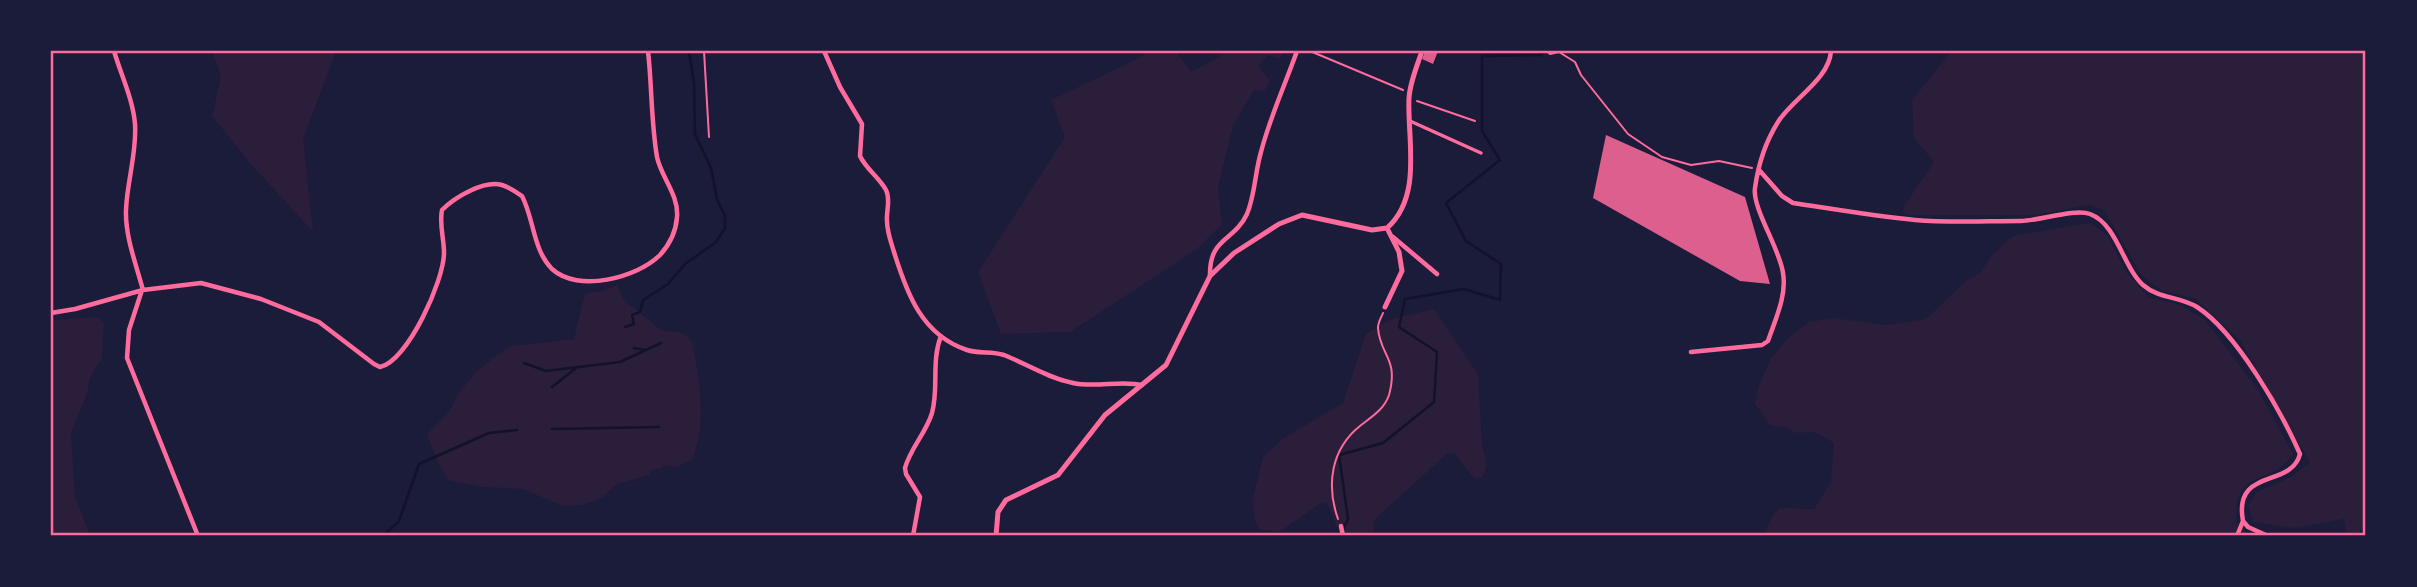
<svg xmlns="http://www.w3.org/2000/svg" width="2417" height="587" viewBox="0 0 2417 587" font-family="Merriweather,serif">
<rect width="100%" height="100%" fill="#1b1b3a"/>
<path fill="#2a1e3b" d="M212 51H336L303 139 313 232 250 163 212 116 221 77Z
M1148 51H1175L1191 72 1224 54 1223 51H1283L1280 59 1268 55 1258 66 1270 80 1264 92 1254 90 1233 126 1218 187 1222 224 1196 250 1070 332 1001 334 978 272 1065 137 1051 100 1137 59Z
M1952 51H2366V526L2355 536H2347L2344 519 2295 528 2253 522 2248 505 2257 492 2291 477 2310 463 2240 340 2196 299 2163 291 2142 276 2104 210 2089 205 2035 215H1908L1903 212 1904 206 1934 162 1914 138 1912 100Z
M2090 223 2108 236 2126 272 2149 298 2181 305 2205 320 2257 388 2293 454C2270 489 2234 464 2236 523L2251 536H1764L1772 517 1779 508 1814 509 1831 482 1834 443 1815 432 1796 433 1787 428 1770 425 1755 404 1759 386 1771 358 1788 338 1809 322 1833 318 1887 325 1926 319 1966 281 1980 273 1992 255 2013 236Z
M617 285C625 307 630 303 645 317 652 322 654 326 662 330 675 334 682 329 692 341 699 380 708 422 692 460L677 467 663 465 662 468 651 470 650 475 617 484 603 497 583 505 563 506 523 489 482 487 448 480 437 461 427 434 449 412 460 391 477 371 498 354 512 346 574 339 585 293 605 290Z
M1434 309 1478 374 1482 444 1487 467 1482 478H1474L1454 453H1448L1374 520 1373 536H1341L1327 503 1320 504 1279 532 1260 529 1255 521 1252 502 1263 457 1282 439 1343 403 1366 334 1391 319Z
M98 317 104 323 102 359 92 373 86 396 71 434 75 496 90 536H51V320Z"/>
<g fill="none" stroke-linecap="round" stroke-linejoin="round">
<path stroke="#12122b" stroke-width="2.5" d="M625 327 634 324 632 315 640 312 643 300 668 284 685 264 716 242 725 228V216L717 199 711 168 695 134 694 83 689 51
M634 348 645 350
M524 363 546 371 620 362 661 343
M552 387 576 368
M552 429 659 427
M383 536 399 521 419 464 489 433 517 430
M1340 536 1348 519 1339 455 1383 443 1434 402 1437 352 1399 327 1405 299 1464 289 1500 300 1501 264 1466 241 1446 203 1500 160 1482 131V56L1541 55 1544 51"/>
</g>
<path fill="#dd5f8e" d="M1425 51H1438L1433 64 1422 59Z
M1606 135 1745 197 1770 284 1740 281 1593 198Z"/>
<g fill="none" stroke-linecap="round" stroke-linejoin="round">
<path stroke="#ff6b9d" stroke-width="2" d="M704 51 709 137
M1310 51 1403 90
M1547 51 1550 54 1559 52 1575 62 1581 75 1628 134 1662 157 1691 165 1719 161 1752 168
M1417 101 1475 121
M1338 519C1326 485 1331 449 1360 426 1371 417 1384 410 1389 395 1399 358 1380 356 1378 328 1378 322 1381 318 1383 313"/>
<path stroke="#ff6b9d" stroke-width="3.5" d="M1410 121 1481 153"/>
<path stroke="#ff6b9d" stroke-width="4.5" d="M114 51C121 75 133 99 135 124 137 153 127 181 126 210 125 236 136 264 143 290
M824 51 840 87 862 124 860 156C866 169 879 177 886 190 891 200 886 211 887 221 887 232 891 242 894 252 907 294 922 335 967 350 979 354 992 351 1004 355 1027 364 1048 378 1073 383 1096 388 1120 380 1142 385
M1760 171 1782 196 1793 203C1833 209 1874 216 1915 220 1949 223 1986 221 2021 221 2039 221 2075 208 2090 214 2117 224 2123 267 2143 285 2159 299 2179 296 2197 307 2236 332 2281 411 2300 454 2291 489 2233 467 2243 521L2248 527 2268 536
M1393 237 1437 274
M1210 276C1209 237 1234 242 1247 214 1255 195 1255 172 1261 152 1270 117 1285 85 1297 51
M142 290 129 330 127 358 198 536
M51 313 75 309 143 290 201 283 261 299 319 322 374 364 380 367C408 361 444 280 444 253 444 238 439 224 442 210 455 197 484 180 502 185 509 187 516 192 522 196 534 219 533 250 552 269 578 293 637 278 660 255 670 244 676 231 677 217 679 195 661 177 657 157 651 122 652 86 648 51
M1691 352 1762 345 1768 341C1775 320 1787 296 1783 273 1780 249 1752 208 1755 188 1758 166 1766 141 1778 122 1792 99 1829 80 1831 51
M1341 526 1343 536
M913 536 920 497 906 474 905 468C910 449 926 433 932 413 939 387 931 361 941 336
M2237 536 2243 521"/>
<path stroke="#ff6b9d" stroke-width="5" d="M1387 228C1423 196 1407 139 1409 98 1410 82 1417 66 1422 51
M1385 307 1402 271 1399 252 1387 228
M996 536 998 512 1006 500 1058 475 1105 415 1166 365 1210 276 1234 253 1279 224 1302 215 1372 230 1387 228"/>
</g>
<rect width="2417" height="587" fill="none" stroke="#1b1b3a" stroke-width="105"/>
<rect x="52" y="52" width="2312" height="482" fill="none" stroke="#ff6b9d" stroke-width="2.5"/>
</svg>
